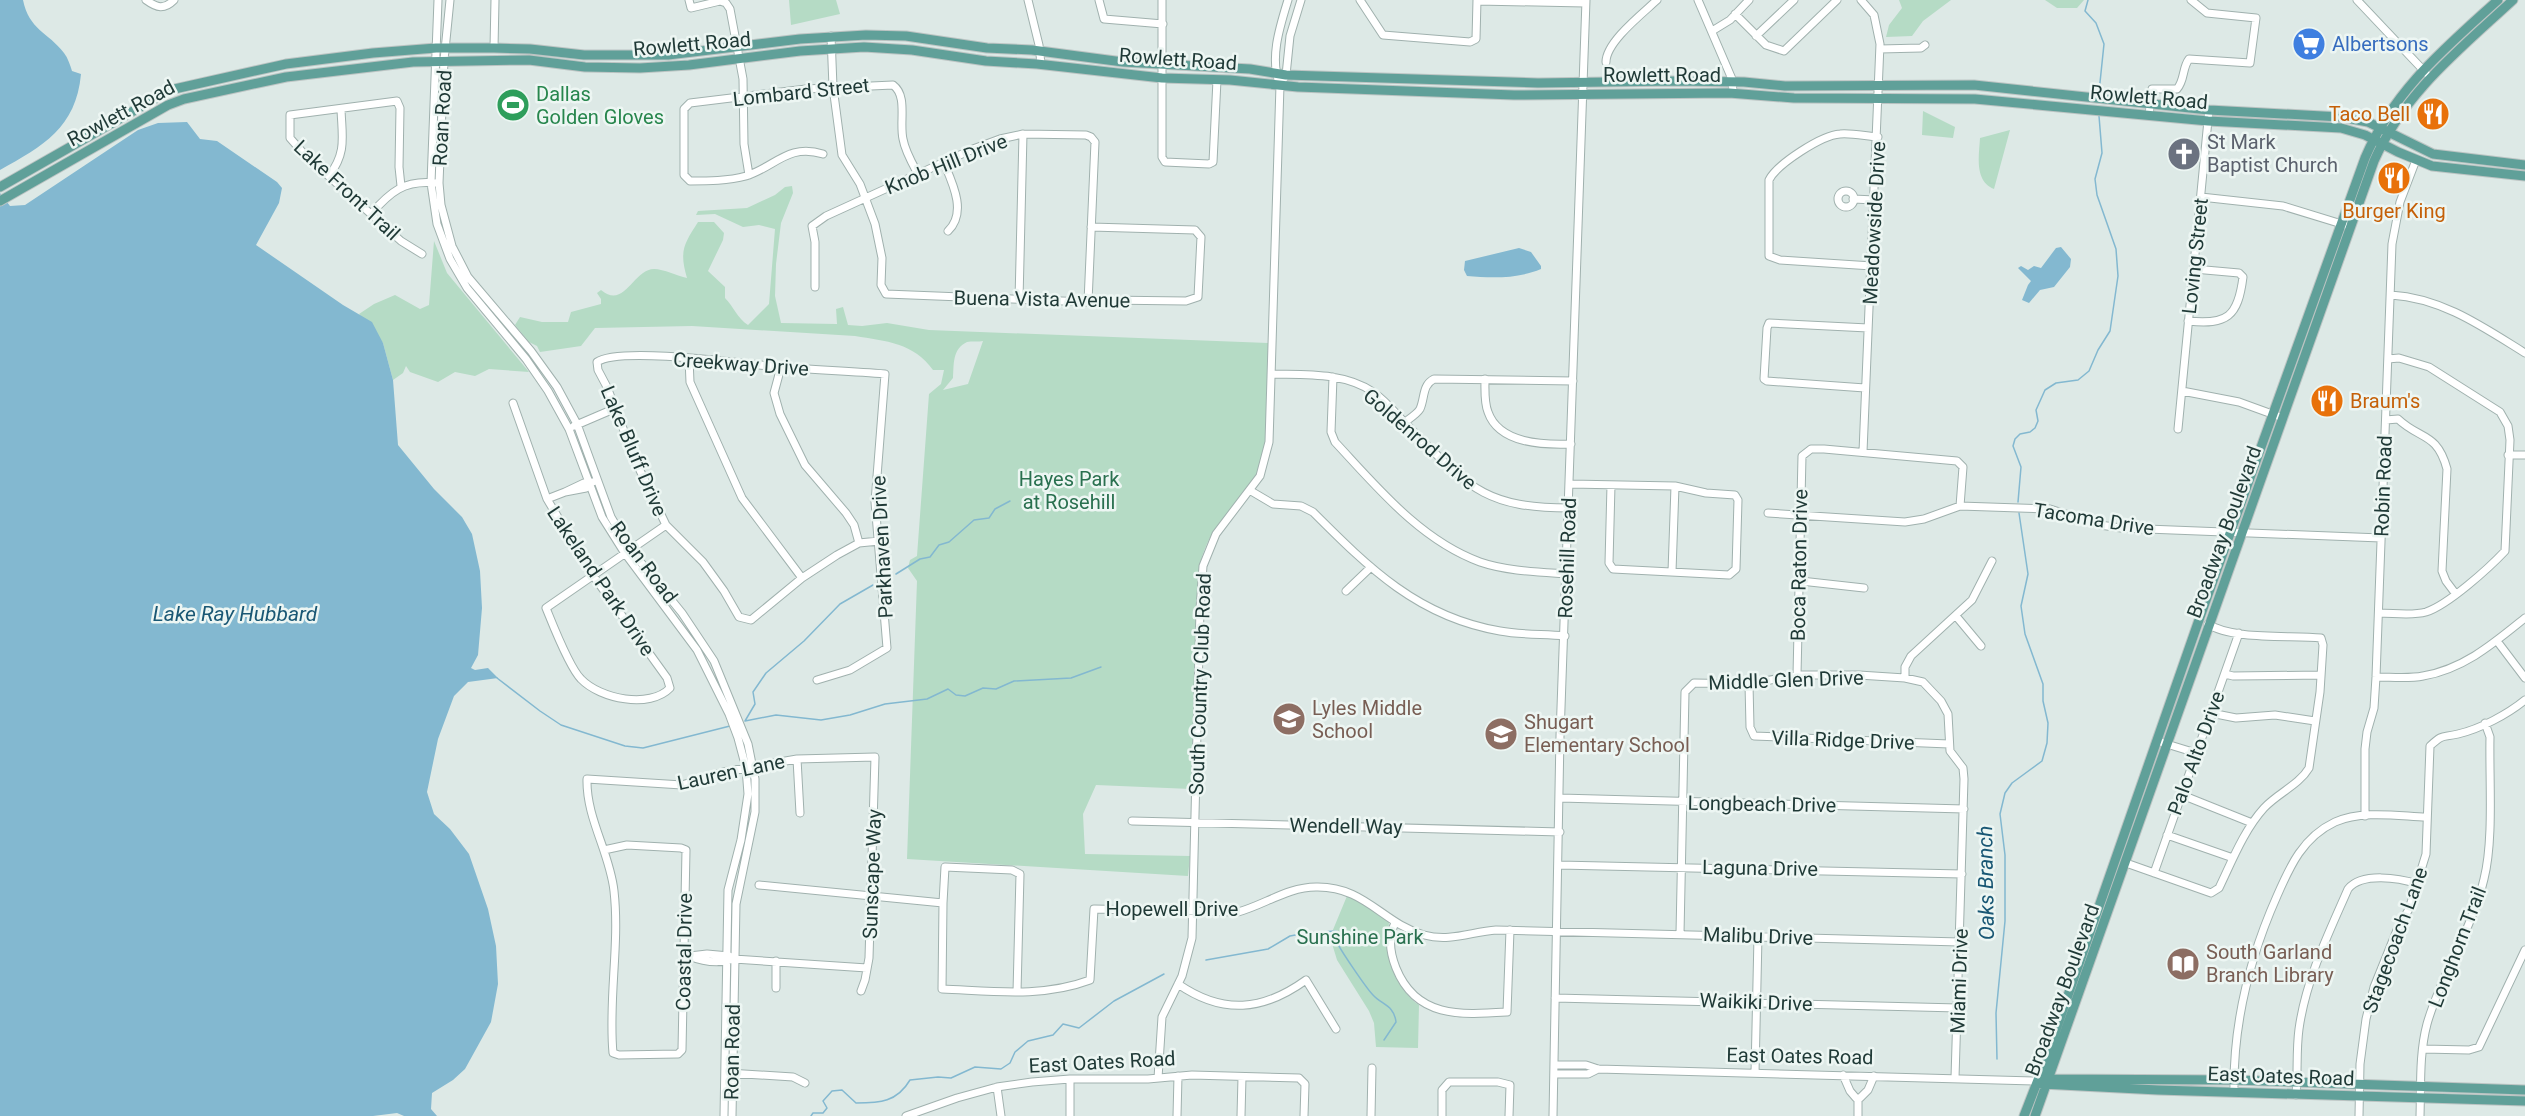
<svg xmlns="http://www.w3.org/2000/svg" width="2525" height="1116" viewBox="0 0 2525 1116" font-family="Roboto,sans-serif">
<rect width="100%" height="100%" fill="#dde9e6"/>
<path fill="#b5dbc5" fill-rule="evenodd" d="M789 0H836L840 14 791 25Z
M1899 0H1951L1923 21 1912 36 1886 37 1889 25 1902 8Z
M2045 0H2084L2077 8H2057Z
M1923 111 1955 127 1953 138 1922 135Z
M2010 130 1994 189C1974 181 1979 156 1980 138Z
M792 186 793 193 781 223 776 264 775 296 781 323 837 324 836 309 843 307 848 325 862 326 887 323 929 330 1268 343C1267 381 1272 446 1255 480 1246 496 1231 508 1220 522 1209 536 1203 551 1199 568L1191 789 1096 785 1083 814 1085 854 1190 856 1188 876 907 859 917 581 908 568 910 560 917 556 929 394 941 384 944 370H933C914 343 886 341 855 336L692 326 595 328 581 346 540 352 537 346 529 342 515 325 520 317 542 322H568L571 312 601 304V299L597 293 601 290C625 310 633 269 654 269 664 269 677 276 687 278 679 251 684 244 698 222H714L724 233 723 240 708 271 725 287V298C734 307 737 318 748 325L769 304 775 229 759 225 743 227 715 214 696 215 698 211 747 208 775 195 785 187ZM983 341 968 384 943 390 953 378C954 365 952 349 967 342 971 341 979 342 983 341Z
M434 241 447 273 529 372 489 369 475 376 455 372 438 382 410 372 406 366 403 373 393 380 383 343 359 314 374 304 395 295 420 309 429 305Z
M1347 896 1373 909 1389 922C1389 928 1387 935 1387 941 1387 965 1400 992 1419 1005L1418 1048 1376 1047 1374 1023 1369 1011 1337 960 1330 937Z"/>
<path fill="#83b8d0" d="M0 0H23C29 30 48 32 64 53 68 58 70 65 72 71L81 74C76 128 43 146 0 170Z
M187 122 200 139 217 141 277 182 282 188 279 203 256 245 343 305 372 322 383 343 393 380 398 445 434 489 462 517 472 534 480 571 482 608 478 655 471 668 475 670 488 668 498 678 468 682 454 696 438 739 427 792 434 814 450 829 469 854 488 909 496 946 498 984 491 1022 465 1069 453 1080 432 1093 431 1109 437 1116H404L397 1113 373 1116H0V193L10 206 25 205 138 130 158 123Z
M2061 247 2071 259 2070 267 2054 287 2040 290 2029 303 2022 300 2028 285 2031 281 2018 268 2021 266 2028 270 2034 266 2041 268 2056 248Z
M1519 248 1531 252 1541 266V269C1517 279 1492 278 1467 276L1464 270 1465 261Z"/>
<g fill="none" stroke-linecap="round" stroke-linejoin="round">
<path stroke="#83b8d0" stroke-width="1.5" d="M2088 0 2085 11 2096 23 2104 44 2099 92
M2018 502 2021 467 2013 446 2015 439 2020 434 2030 432 2035 428 2038 421 2036 410 2045 390 2056 383 2078 380 2089 371 2098 350 2110 331 2118 276 2116 249 2097 195 2095 179 2102 153 2099 116
M896 574 920 559 930 557 939 545 949 542 974 520 989 518 995 509 1010 501
M497 678 540 711 561 725 625 746 643 748 730 726
M745 721 776 715 821 720 850 715 885 704 927 699 948 689 956 695 965 696 983 688 996 689 1014 681 1071 678 1101 667
M745 721 755 704 753 692 766 673 804 641 840 604 873 585
M1206 960 1268 949 1290 936 1306 933 1336 931C1337 934 1336 937 1336 940 1338 947 1367 989 1373 995 1382 1005 1394 1005 1396 1022L1384 1040
M1997 1059 1996 1013 2005 921V855L2000 814 2005 793 2012 783 2042 761 2047 743 2048 723 2043 701V684L2025 634 2021 606 2028 574 2019 513
M811 1116 813 1113H823L827 1108 823 1101 832 1091 842 1090 856 1103C880 1103 897 1102 910 1080L938 1077 951 1078 975 1067 1001 1069 1010 1063 1015 1052 1028 1041 1053 1035 1063 1024 1079 1028 1114 1001 1164 974"/>
<defs>
<path id="minor" d="M146 0C157 8 164 10 174 0
M438 0 431 183 437 224 450 259 467 288 526 359 548 391 569 429 602 517 624 552 697 650 729 714 738 738 746 768 748 794 741 840 728 890 724 1116
M450 0 444 60 439 183 441 205 452 246 468 277 531 351 557 387 577 424 611 517 630 549 682 613 714 661 748 744 755 779V812L736 904 732 1116
M689 0 691 8 720 1 726 3 730 9 743 79 744 144 749 175
M1028 0 1039 45 1041 64
M1099 0 1104 19 1163 24
M1162 0V157L1165 162 1209 164 1213 162 1217 80
M1360 0 1383 35 1470 42 1476 39 1477 0
M1698 0 1732 79 1733 93
M1861 0 1874 15 1880 44 1863 452
M2357 0 2426 73
M1477 1 1585 3
M1735 14 1766 45 1784 51 1837 0
M1712 31 1730 20 1749 0
M831 36 833 87 842 155 860 184 875 224 882 258 881 285 886 294 1088 302 1105 300 1186 301 1198 297 1201 237 1195 230 1091 227
M1756 36 1794 0
M494 48 495 0
M1880 49 1921 48 1925 45
M1606 62C1606 42 1642 14 1657 0
M1280 85 1286 75 1290 36 1301 0
M2149 115 2152 89H2177C2185 80 2182 68 2189 59L2250 63 2256 18 2207 13 2191 0
M823 154C788 143 775 167 746 176 728 181 708 181 690 181L684 175V109L690 103 806 89 893 85C908 96 899 122 903 139 905 151 912 163 918 174
M944 163C953 184 967 213 948 231
M329 176C347 152 342 137 341 109
M401 186 399 167 400 108 397 101 290 115V138L305 155 401 241 422 254
M1838 199a8 8 0 1 1 16 0a8 8 0 1 1-16 0Z
M2201 197 2283 206 2345 225
M1853 199 1875 200
M371 214C390 192 404 180 435 183
M1872 266 1780 260 1769 256V180C1777 164 1822 135 1840 134 1852 133 1865 136 1878 137
M815 287V242L812 226 826 216 973 149 1000 139 1023 134 1086 135 1091 137 1095 142 1088 302
M2391 295C2442 298 2483 327 2525 353
M1019 300 1023 134
M2188 321C2227 325 2238 317 2243 277L2239 273 2194 269
M689 359 690 382 742 498 802 578
M781 367 774 393 780 414 805 465 846 513 854 525 859 543
M1271 374C1304 375 1344 372 1373 392 1386 401 1398 416 1409 427 1467 485 1482 508 1569 508
M1333 377 1331 432 1335 442C1377 487 1420 540 1480 562 1506 571 1538 572 1567 574
M1485 379C1485 389 1484 402 1488 412 1499 444 1544 445 1571 444
M1865 388 1767 381 1764 379 1767 328 1769 323 1868 328
M2182 391 2239 402 2283 418
M513 403 547 499 592 574 667 678 670 688C650 709 600 699 581 679 569 667 553 625 546 608L666 525
M2386 420 2398 419C2420 440 2437 432 2447 469L2442 571 2446 581 2455 593
M1405 422C1409 419 1417 414 1420 409 1425 398 1422 385 1434 379L1573 381
M574 426 616 408
M2178 429 2209 110
M2508 455H2525
M589 484 586 488 565 492 584 483 593 482
M1570 484 1675 486 1706 493 1735 495 1738 500 1736 569 1729 575 1613 569 1609 563 1611 485
M1251 491 1273 504 1301 506 1313 512C1369 568 1418 617 1500 631 1521 635 1543 634 1565 636
M547 499 565 492
M1768 513 1905 522 1924 519 1960 506 2019 508 2050 509 2100 525 2121 528 2381 538
M1672 572 1675 486
M1801 581 1864 588
M1346 591 1371 567
M2379 613C2394 613 2412 616 2426 612 2448 605 2489 568 2505 551L2510 440 2508 426 2500 412 2429 367 2399 358 2388 359
M1956 616 1981 646
M2497 641 2525 678
M2225 674 2233 676 2321 675
M1797 675 1802 456 1811 449H1824L1957 461 1963 467 1960 506
M2376 677C2391 677 2409 679 2423 676 2464 669 2494 643 2525 618
M1905 678V667L1911 656 1972 600 1992 561
M817 680 850 670 887 648 875 502 885 374C850 371 814 370 779 367 747 364 619 346 597 362L598 370 607 387 636 462 666 525 703 562 724 591 739 617 751 620 802 578 837 555 859 543 879 541
M1749 684 1750 727 1754 736 1949 744
M2211 713 2236 718 2275 715 2315 721
M2157 741 2196 753
M797 759 800 813
M2182 795 2252 823
M1560 798 1964 809
M2365 816V749L2367 732 2374 708 2376 677 2392 244 2400 202 2416 160
M1132 821 1560 832
M2167 835 2233 858
M604 850 627 845 681 848 686 850 682 1050 678 1054 619 1055 613 1053C608 999 620 945 614 891 610 853 586 818 587 779L682 785 723 772 797 759 875 757 869 958 865 980 861 991
M2126 863 2211 893 2219 888C2232 861 2244 830 2264 808 2278 793 2299 785 2309 768L2320 692 2323 645 2321 638C2290 635 2232 640 2208 624
M1559 865 1962 874
M2154 873 2239 633
M759 885 943 903
M1395 923C1388 937 1390 953 1396 968 1416 1018 1460 1015 1507 1012L1510 930
M1680 934 1685 692 1694 683 1749 684 1797 675H1859L1905 678 1923 682 1941 701 1948 714 1950 751 1963 768 1964 779 1955 1078
M689 956C704 962 719 964 734 959L867 968
M690 956 707 954 729 956
M1178 984C1223 1015 1263 1011 1306 980L1336 1029
M776 988V961
M1017 992 1020 874 1012 870 945 867 943 903 942 989C992 991 1042 998 1090 980L1094 909 1238 912C1264 905 1288 887 1316 887 1365 886 1382 923 1424 935 1450 942 1471 932 1496 930L1960 942
M1555 998 1958 1008
M2423 1049 2469 1050 2479 1047 2525 950
M1554 1065H1586L1598 1069 2037 1081
M728 1073 793 1077 805 1083
M1755 1073 1758 936
M1554 1074H1588L1598 1069
M1843 1075 1850 1091 1856 1098H1860L1868 1090 1874 1076
M1158 1078 1162 1017 1182 976 1192 938 1200 609 1203 566 1216 534 1260 476 1269 442 1280 85C1269 59 1280 26 1288 0
M997 1087 1001 1116
M2234 1092C2233 1023 2249 959 2277 896 2290 866 2303 837 2335 822 2362 810 2398 816 2426 817
M2296 1095C2298 1073 2296 1051 2299 1029 2306 979 2328 935 2348 889 2362 872 2399 878 2418 884
M906 1116 957 1098 997 1087 1032 1082 1070 1079H1148L1192 1075 1299 1078 1305 1084 1304 1116
M1070 1116V1079
M1177 1116 1178 1076
M1241 1116 1242 1077
M1371 1116 1372 1068
M1442 1116V1090L1449 1082H1498L1510 1085 1509 1116
M1553 1116 1560 736 1586 0
M1858 1116V1098
M2359 1116 2360 1064 2366 1019 2374 987 2397 930 2409 909 2426 854 2430 746C2444 733 2442 738 2458 734 2480 729 2508 714 2525 700
M2420 1116C2421 1086 2419 1054 2427 1024 2441 974 2472 930 2484 879 2494 839 2489 779 2490 737L2485 723"/>
<path id="major" d="M0 187 170 90 286 64 373 53 436 48H494L530 49 584 55H668L800 39 866 35 906 36 987 48 1032 50 1123 62 1250 69 1286 75 1538 83 1675 81 1744 82 1785 86 1974 85 2209 110 2341 117 2368 122 2433 154 2525 165
M0 201 168 105 184 99 286 77 413 62 529 60 585 67 640 68 689 65 800 51 864 47 912 50 986 61 1037 64 1162 78 1230 80 1298 87 1514 95 1729 93 1794 98 1975 99 2208 121 2341 128 2365 135 2398 152 2432 166 2525 176
M2045 1079 2234 1080 2525 1090
M2042 1084 2158 1090 2525 1101
M2024 1116 2043 1067 2200 617 2365 158C2394 90 2444 49 2498 0
M2035 1116 2374 161C2404 93 2459 50 2513 0"/>
</defs>
<use href="#minor" stroke="#a0b1ae" stroke-width="9"/>
<use href="#major" stroke="#bcc4c3" stroke-width="11"/>
<use href="#minor" stroke="#fff" stroke-width="7"/>
<use href="#major" stroke="#60a099" stroke-width="9"/>
</g>
<defs>
<symbol id="supermarket-disc" viewBox="-11 -11 22 22"><circle r="9.5" fill="#3f7fe0" stroke="#edf6f3"/><path d="M-6-5.5h2.5l.6 2H6L4.5 2H-2.5L-4.4-4H-6ZM-1.5 3.2a1.3 1.3 0 1 0 .1 0ZM3 3.2a1.3 1.3 0 1 0 .1 0Z" fill="#fff"/></symbol>
<symbol id="stadium-disc" viewBox="-11 -11 22 22"><circle r="9.5" fill="#2e9e5b" stroke="#edf6f3"/><path d="M0-5a6.5 5 0 1 0 0 10a6.5 5 0 1 0 0-10ZM-3.5-1.8h7v3.6h-7Z" fill="#fff"/></symbol>
<symbol id="restaurant-disc" viewBox="-11 -11 22 22"><circle r="9.5" fill="#e8710a" stroke="#edf6f3"/><path d="M-5-6h1v4h1v-4h1v4h1v-4h1v5L-1.5 .5V6h-2V.5L-5-1ZM5-6V6H3V1.5H1.5Q1.5-4 5-6Z" fill="#fff"/></symbol>
<symbol id="church-disc" viewBox="-11 -11 22 22"><circle r="9.5" fill="#6b7280" stroke="#edf6f3"/><path d="M-1.2-6h2.4v3.5h3.3v2.4h-3.3V6h-2.4V-.1h-3.3v-2.4h3.3Z" fill="#fff"/></symbol>
<symbol id="school-disc" viewBox="-11 -11 22 22"><circle r="9.5" fill="#8d6e63" stroke="#edf6f3"/><path d="M0-5L7-2L0 1L-7-2ZM-4 1L0 2.5L4 1V4Q0 6-4 4Z" fill="#fff"/></symbol>
<symbol id="library-disc" viewBox="-11 -11 22 22"><circle r="9.5" fill="#8d6e63" stroke="#edf6f3"/><path d="M-6-4Q-3-5.5-.7-3.5V5Q-3 3-6 4ZM6-4Q3-5.5 .7-3.5V5Q3 3 6 4Z" fill="#fff"/></symbol>
</defs>
<g fill-rule="evenodd">
<use href="#supermarket-disc" x="2290" y="25" width="38" height="38"/>
<use href="#stadium-disc" x="494" y="86" width="38" height="38"/>
<use href="#restaurant-disc" x="2414" y="95" width="38" height="38"/>
<use href="#church-disc" x="2165" y="135" width="38" height="38"/>
<use href="#restaurant-disc" x="2375" y="159" width="38" height="38"/>
<use href="#restaurant-disc" x="2308" y="382" width="38" height="38"/>
<use href="#school-disc" x="1270" y="700" width="38" height="38"/>
<use href="#school-disc" x="1482" y="715" width="38" height="38"/>
<use href="#library-disc" x="2164" y="945" width="38" height="38"/>
</g>
<g text-anchor="middle" dominant-baseline="central" stroke-width="5" stroke-linejoin="round" paint-order="stroke">
<g font-size="20" fill="#1f3936" stroke="#edf6f3">
<text transform="translate(692 44) rotate(-5)">Rowlett Road</text>
<text transform="translate(1178 59) rotate(4)">Rowlett Road</text>
<text x="1662" y="75">Rowlett Road</text>
<text transform="translate(801 92) rotate(-6)">Lombard Street</text>
<text transform="translate(2149 97) rotate(5)">Rowlett Road</text>
<text transform="translate(121 113) rotate(-28)">Rowlett Road</text>
<text transform="translate(442 118) rotate(-87)">Roan Road</text>
<text transform="translate(946 164) rotate(-22)">Knob Hill Drive</text>
<text transform="translate(347 190) rotate(43)">Lake Front Trail</text>
<text transform="translate(1874 223) rotate(-87)">Meadowside Drive</text>
<text transform="translate(2195 256) rotate(-84)">Loving Street</text>
<text transform="translate(1042 299) rotate(1)">Buena Vista Avenue</text>
<text transform="translate(741 364) rotate(4)">Creekway Drive</text>
<text transform="translate(1420 439) rotate(41)">Goldenrod Drive</text>
<text transform="translate(634 451) rotate(67)">Lake Bluff Drive</text>
<text transform="translate(2383 486) rotate(-88)">Robin Road</text>
<text transform="translate(2094 519) rotate(9)">Tacoma Drive</text>
<text transform="translate(2224 532) rotate(-70)">Broadway Boulevard</text>
<text transform="translate(882 547) rotate(-93)">Parkhaven Drive</text>
<text transform="translate(1567 558) rotate(-88)">Rosehill Road</text>
<text transform="translate(644 562) rotate(53)">Roan Road</text>
<text transform="translate(1799 565) rotate(-89)">Boca Raton Drive</text>
<text transform="translate(601 581) rotate(56)">Lakeland Park Drive</text>
<text transform="translate(1786 680) rotate(-2)">Middle Glen Drive</text>
<text transform="translate(1200 684) rotate(-88)">South Country Club Road</text>
<text transform="translate(1843 740) rotate(2)">Villa Ridge Drive</text>
<text transform="translate(2196 753) rotate(-70)">Palo Alto Drive</text>
<text transform="translate(731 772) rotate(-12)">Lauren Lane</text>
<text transform="translate(1762 804) rotate(1)">Longbeach Drive</text>
<text transform="translate(1346 826) rotate(1)">Wendell Way</text>
<text transform="translate(1760 868) rotate(1)">Laguna Drive</text>
<text transform="translate(872 874) rotate(-88)">Sunscape Way</text>
<text x="1172" y="909">Hopewell Drive</text>
<text transform="translate(1758 936) rotate(2)">Malibu Drive</text>
<text transform="translate(2395 940) rotate(-70)">Stagecoach Lane</text>
<text transform="translate(2457 947) rotate(-69)">Longhorn Trail</text>
<text transform="translate(684 952) rotate(-89)">Coastal Drive</text>
<text transform="translate(1959 981) rotate(-88)">Miami Drive</text>
<text transform="translate(2062 990) rotate(-70)">Broadway Boulevard</text>
<text transform="translate(1756 1002) rotate(2)">Waikiki Drive</text>
<text transform="translate(732 1052) rotate(-89)">Roan Road</text>
<text transform="translate(1800 1056) rotate(1)">East Oates Road</text>
<text transform="translate(1102 1062) rotate(-3)">East Oates Road</text>
<text transform="translate(2281 1076) rotate(2)">East Oates Road</text>
</g>
<g font-size="20" fill="#366cbe" stroke="#edf6f3" text-anchor="start">
<text x="2332" y="44">Albertsons</text>
</g>
<g font-size="20" fill="#27864d" stroke="#edf6f3" text-anchor="start">
<text x="536" y="94">Dallas<tspan x="536" dy="23">Golden Gloves</tspan></text>
</g>
<g font-size="20" fill="#c56008" stroke="#edf6f3" text-anchor="end">
<text x="2410" y="114">Taco Bell</text>
<text x="2394" y="211" text-anchor="middle">Burger King</text>
<text x="2350" y="401" text-anchor="start">Braum's</text>
</g>
<g font-size="20" fill="#5b616d" stroke="#edf6f3" text-anchor="start">
<text x="2207" y="142">St Mark<tspan x="2207" dy="23">Baptist Church</tspan></text>
</g>
<g font-size="20" fill="#29704f" stroke="#edf6f3">
<text x="1069" y="479">Hayes Park<tspan x="1069" dy="23">at Rosehill</tspan></text>
<text x="1360" y="937">Sunshine Park</text>
</g>
<g font-size="20" fill="#785e54" stroke="#edf6f3" text-anchor="start">
<text x="1312" y="708">Lyles Middle<tspan x="1312" dy="23">School</tspan></text>
<text x="1524" y="722">Shugart<tspan x="1524" dy="23">Elementary School</tspan></text>
<text x="2206" y="952">South Garland<tspan x="2206" dy="23">Branch Library</tspan></text>
</g>
<g font-size="21" font-style="italic" fill="#195774" stroke="#edf6f3">
<text x="235" y="614">Lake Ray Hubbard</text>
<text transform="translate(1986 883) rotate(-91)">Oaks Branch</text>
</g>
</g>
</svg>
